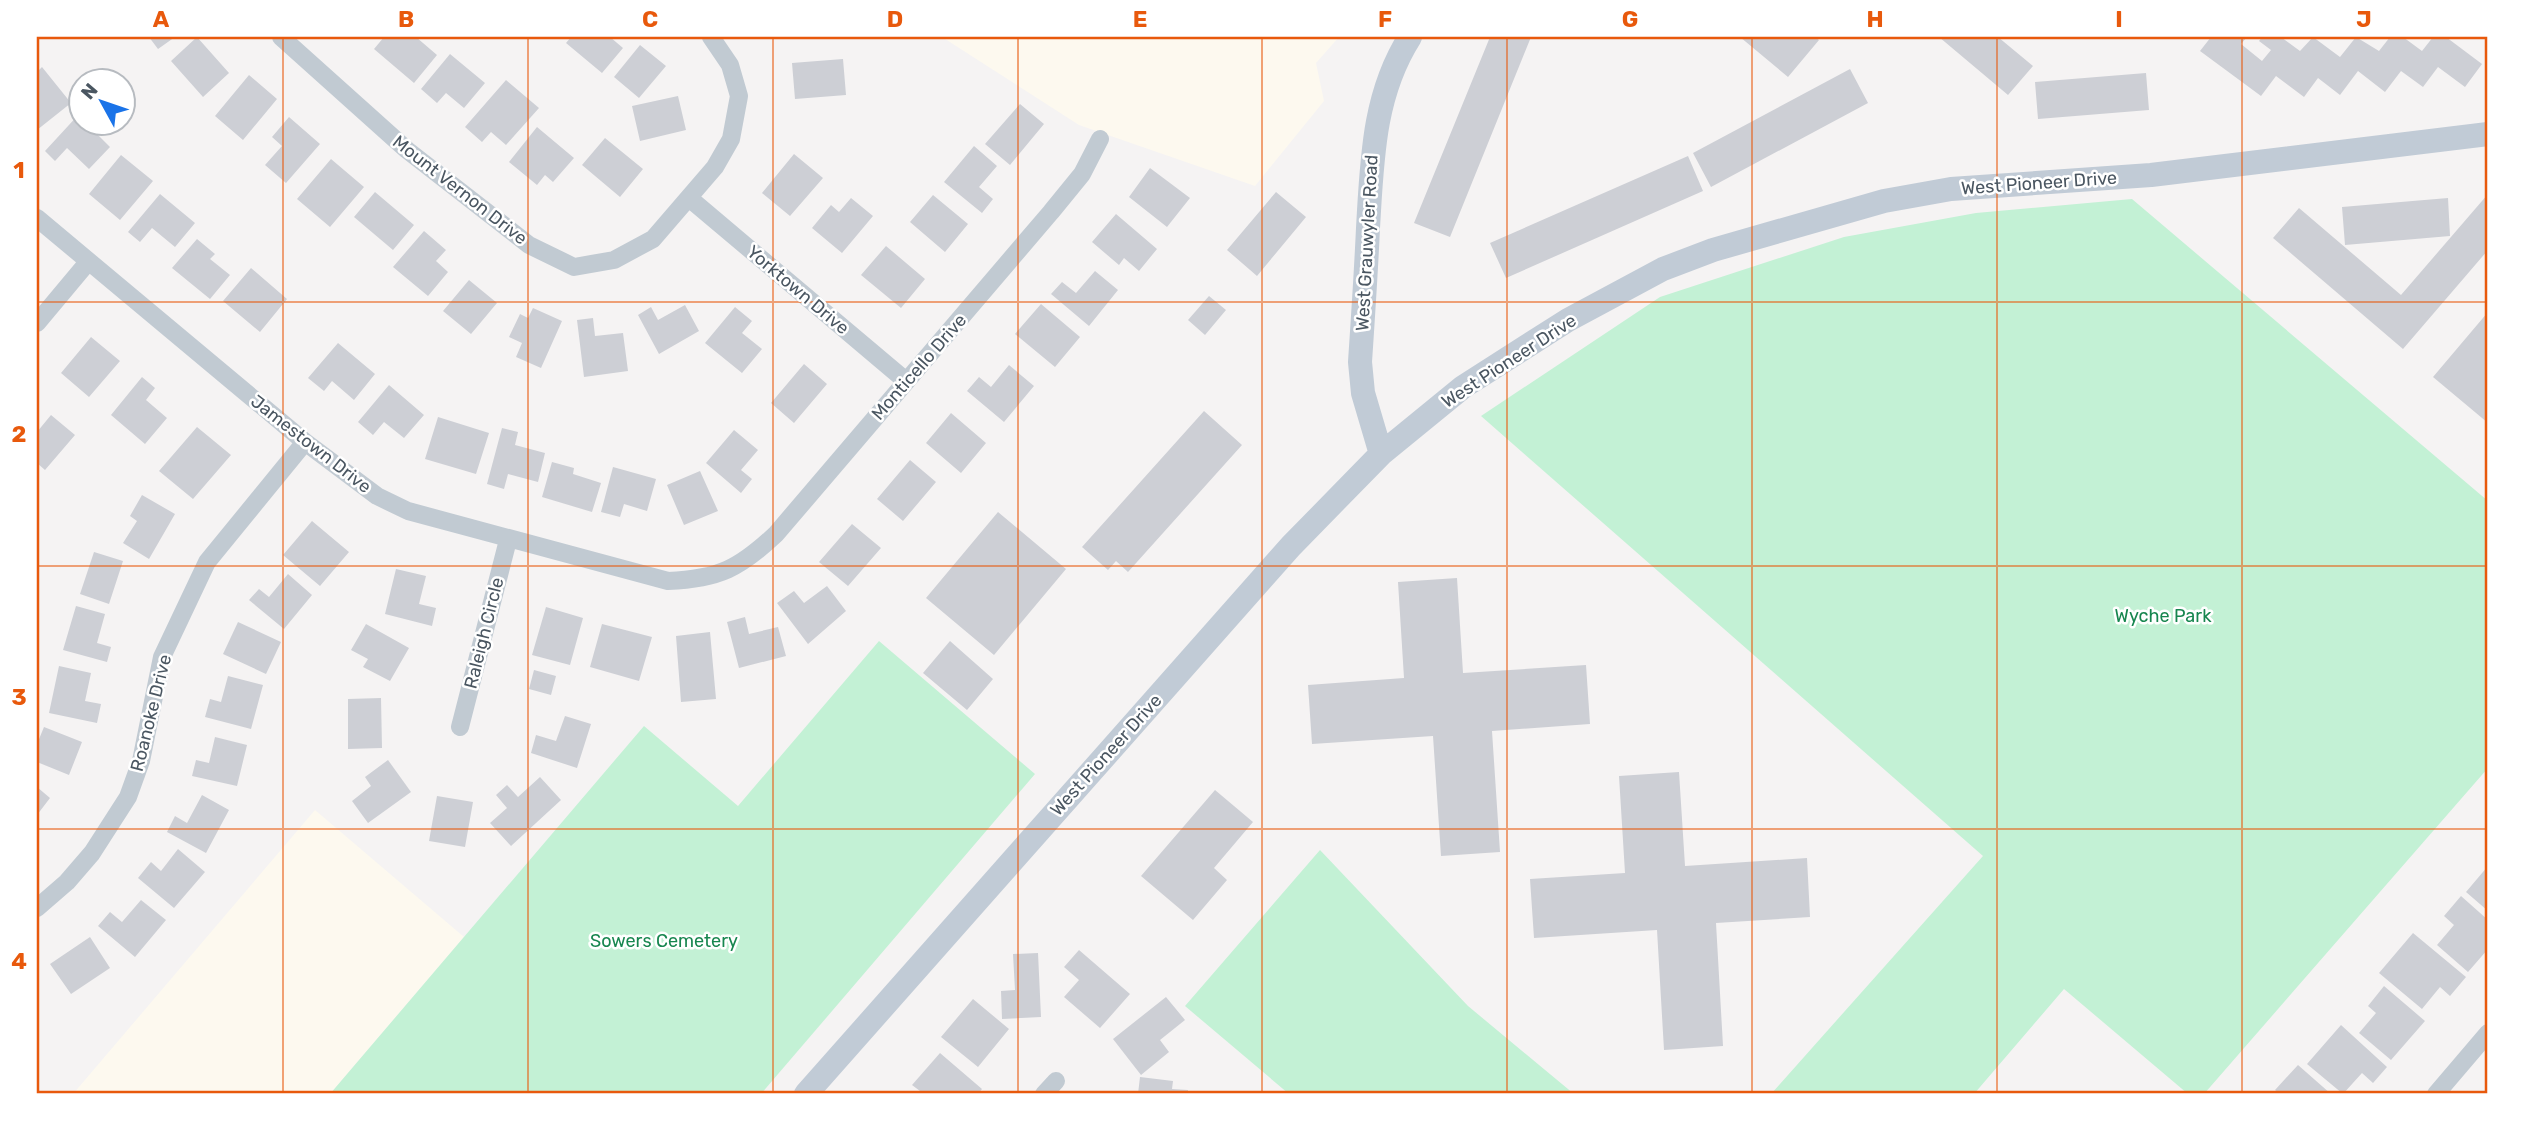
<svg xmlns="http://www.w3.org/2000/svg" width="2525" height="1131" viewBox="0 0 2525 1131" font-family="Rubik,sans-serif">
<rect width="100%" height="100%" fill="#f5f3f3"/>
<path fill="#fdf9ef" d="M942 37H1339L1316 63 1324 101 1255 186 1079 125Z
M315 810 464 937 330 1094H73Z"/>
<path fill="#c3f1d5" d="M2132 199 2488 501V768L2204 1094H2188L2064 989 1974 1094H1771L1983 856 1481 416 1660 297 1844 237 1976 213Z
M879 641 1035 774 761 1094H330L644 726 738 806Z
M1320 850 1468 1006 1574 1094H1289L1185 1006Z"/>
<path fill="#cdcfd5" d="M149 37H175L158 49Z
M197 37 229 73 203 97 171 61Z
M384 37H416L437 55 414 83 374 49Z
M571 37H610L623 48 602 73 566 43Z
M1490 37H1531L1450 237 1414 223Z
M1740 37H1815L1819 40 1788 77Z
M1939 37H1998L2033 66 2008 95Z
M2211 37H2247L2241 44 2262 61 2271 50 2259 41 2262 37H2281L2300 51 2313 37 2340 57 2356 37 2379 51 2390 37H2403L2422 51 2433 37H2446L2482 64 2465 87 2438 67 2423 87 2401 71 2385 92 2358 71 2340 95 2318 78 2304 97 2276 76 2261 96 2200 51Z
M640 45 666 66 639 98 614 77Z
M450 54 485 83 464 108 446 93 437 103 421 89Z
M843 59 846 95 795 99 792 63Z
M42 67 71 103 37 130V72Z
M1850 69 1868 103 1711 187 1693 153Z
M2146 73 2149 110 2038 119 2035 82Z
M249 75 277 99 243 140 215 116Z
M506 80 539 108 506 145 491 132 482 142 465 127Z
M678 96 686 130 640 141 632 106Z
M1020 104 1044 124 1010 165 985 144Z
M80 113V122H110L98 135 110 147 89 169 67 148 55 161 45 151Z
M289 117 320 144 286 183 265 165 282 146 272 137Z
M537 127 574 158 553 182 545 175 537 185 509 162Z
M605 138 643 169 620 197 582 165Z
M974 146 997 166 979 187 993 199 982 213 944 182Z
M794 154 823 178 790 216 762 193Z
M121 155 153 181 120 220 89 194Z
M1688 156 1703 191 1506 278 1490 243Z
M331 159 364 187 330 227 297 199Z
M1150 168 1190 198 1167 227 1129 197Z
M375 192 414 225 393 250 354 217Z
M1276 192 1306 217 1257 276 1227 250Z
M160 194 195 223 175 247 152 228 140 242 128 232Z
M2488 194V250L2403 349 2273 238 2299 208 2401 295Z
M933 195 968 224 945 252 910 222Z
M851 198 873 216 842 253 812 228 831 205 839 212Z
M2448 198 2450 236 2345 245 2342 207Z
M1116 214 1157 249 1139 271 1124 258 1119 265 1092 242Z
M424 231 446 250 436 261 448 272 428 296 393 267Z
M197 239 215 254 210 259 230 275 210 299 172 268Z
M886 246 925 279 901 308 861 275Z
M251 268 287 299 260 332 223 301Z
M1095 271 1118 290 1089 326 1051 294 1062 282 1076 293Z
M469 280 497 303 471 334 443 311Z
M1209 296 1226 310 1205 335 1188 320Z
M1041 304 1080 337 1055 367 1015 334Z
M685 305 699 331 659 354 638 315 651 307 658 320Z
M735 307 752 321 742 333 762 349 742 373 705 343Z
M533 308 562 321 541 368 516 357 522 343 509 337 520 314 528 318Z
M2488 312V423L2433 377Z
M593 318 595 336 623 333 628 371 584 377 577 320Z
M91 337 120 361 89 397 61 373Z
M338 343 375 374 354 400 332 381 324 391 308 378Z
M804 364 827 384 794 423 771 403Z
M1009 365 1034 386 1004 422 967 391 979 377 991 387Z
M142 377 155 388 146 400 167 418 145 444 111 415Z
M389 385 424 415 404 438 384 422 373 435 358 422Z
M1204 411 1242 445 1128 572 1116 561 1108 570 1082 547Z
M951 413 986 443 961 473 926 443Z
M51 415 75 435 45 470 37 463V432Z
M438 417 489 433 476 474 425 459Z
M197 427 231 455 193 499 159 471Z
M502 428 518 432 515 445 545 453 538 482 508 474 504 489 487 484Z
M734 430 758 450 741 470 752 479 741 493 706 463Z
M910 460 936 482 903 521 877 499Z
M552 462 574 468 573 474 601 483 592 512 542 497Z
M613 467 656 479 647 511 624 504 620 517 601 512Z
M700 471 718 511 684 525 667 485Z
M142 495 175 514 149 559 123 543 137 521 130 516Z
M998 512 1066 569 994 655 926 598Z
M312 521 349 552 320 586 283 555Z
M852 524 881 548 848 586 819 562Z
M94 552 123 561 109 604 80 594Z
M396 569 426 576 419 604 436 608 432 626 385 614Z
M288 574 312 595 284 629 249 600 259 589 269 597Z
M1457 578 1463 673 1586 665 1590 724 1492 731 1500 852 1441 856 1433 736 1312 744 1308 685 1404 678 1398 582Z
M827 586 846 611 808 644 777 603 794 591 804 603Z
M76 606 105 614 97 643 111 647 107 662 63 650Z
M546 607 583 618 570 665 532 655Z
M745 617 749 634 778 627 786 656 739 668 727 622Z
M238 622 281 642 266 674 223 654Z
M366 624 409 648 390 681 363 667 368 659 351 650Z
M602 624 652 637 639 681 590 667Z
M710 632 716 699 681 702 676 636Z
M950 641 993 679 967 710 923 673Z
M59 666 91 673 85 701 101 704 97 723 49 713Z
M534 670 556 676 551 695 529 689Z
M228 676 263 685 251 729 205 717 210 699 221 702Z
M381 698 382 748 348 749V699Z
M565 716 591 724 577 768 531 753 536 735 556 741Z
M44 727 82 742 69 775 37 762V744Z
M215 737 247 745 237 786 192 776 196 760 209 763Z
M388 760 411 792 368 823 352 801 371 786 365 777Z
M1679 772 1685 866 1807 858 1810 917 1716 923 1723 1046 1664 1050 1657 930 1534 938 1530 879 1625 873 1619 776Z
M540 777 561 800 511 846 490 823 507 808 496 795 507 785 518 797Z
M37 787 50 798 37 815Z
M1215 790 1253 822 1214 868 1227 880 1193 920 1141 876Z
M202 795 229 810 206 853 167 832 175 816 187 823Z
M437 796 473 802 465 847 429 841Z
M178 849 205 872 174 908 138 878 151 862 161 871Z
M2488 866V911L2466 892Z
M2461 896 2488 920V949L2468 972 2437 945 2454 925 2444 916Z
M141 900 166 920 135 957 98 926 110 912 122 922Z
M2413 933 2466 977 2450 996 2440 987 2422 1009 2379 973Z
M90 937 110 968 71 994 50 964Z
M1079 950 1130 994 1100 1028 1064 997 1079 980 1064 967Z
M1038 953 1041 1017 1002 1019 1001 991 1015 990 1013 954Z
M2384 986 2425 1021 2391 1060 2359 1033 2376 1013 2368 1006Z
M1166 997 1185 1020 1160 1040 1169 1052 1141 1075 1113 1039Z
M973 999 1009 1029 978 1067 941 1037Z
M2341 1025 2387 1067 2373 1083 2362 1073 2343 1094 2307 1064Z
M940 1053 982 1089 978 1094H924L912 1085Z
M2298 1065 2331 1094H2280L2275 1090Z
M1140 1077 1173 1081 1172 1089 1188 1090V1094H1138Z"/>
<g fill="none" stroke-linecap="round" stroke-linejoin="round">
<path stroke="#c1cad2" stroke-width="18" d="M281 37 407 150 529 245 574 267 614 260 653 239 715 167 731 139 739 96 730 65 711 37
M689 198 906 381
M37 218 305 442 377 496 408 511 668 581C719 579 740 568 776 534L1051 212 1082 174 1100 139
M37 323 88 262
M460 727 508 540
M37 908 67 882 92 853 128 797 141 761 162 657 207 562 305 442
M1044 1094 1056 1081
M2436 1094 2488 1033"/>
<path stroke="#c1cbd6" stroke-width="24" d="M1381 454 1363 393 1360 362C1363 317 1366 273 1368 228 1372 161 1373 95 1410 37
M806 1094 1291 546 1381 454 1463 387 1568 320 1663 269 1713 250 1884 201 1951 189 2151 175 2488 134"/>
</g>
<path fill="none" stroke="#e8590c" stroke-width="2" stroke-opacity="0.55" d="M283 37V1094M528 37V1094M773 37V1094M1018 37V1094M1262 37V1094M1507 37V1094M1752 37V1094M1997 37V1094M2242 37V1094M37 302H2488M37 566H2488M37 829H2488"/>
<g text-anchor="middle" dominant-baseline="central" stroke-width="5" stroke-linejoin="round" paint-order="stroke">
<g font-size="18" fill="#4a5661" stroke="#fff">
<text transform="translate(2039 183) rotate(-4)">West Pioneer Drive</text>
<text transform="translate(460 190) rotate(38)">Mount Vernon Drive</text>
<text transform="translate(1367 243) rotate(-87)">West Grauwyler Road</text>
<text transform="translate(798 290) rotate(40)">Yorktown Drive</text>
<text transform="translate(1509 361) rotate(-33)">West Pioneer Drive</text>
<text transform="translate(919 367) rotate(-49)">Monticello Drive</text>
<text transform="translate(311 444) rotate(38)">Jamestown Drive</text>
<text transform="translate(484 633) rotate(-76)">Raleigh Circle</text>
<text transform="translate(151 713) rotate(-76)">Roanoke Drive</text>
<text transform="translate(1106 755) rotate(-48)">West Pioneer Drive</text>
</g>
<g font-size="18" fill="#17864f" stroke="#fff">
<text x="2163" y="616">Wyche Park</text>
<text x="664" y="941">Sowers Cemetery</text>
</g>
</g>
<rect width="2525" height="1131" fill="none" stroke="#ffffff" stroke-width="77"/>
<g transform="translate(102 102) rotate(310)"><circle r="33" fill="#ffffff" stroke="#b7bbc0" stroke-width="2"/>
<path d="M0-5L12 26L0 18L-12 26Z" fill="#1a73e8"/>
<text y="-10" font-size="19" font-weight="bold" text-anchor="middle" fill="#4a5661">N</text>
</g>
<rect x="38" y="38" width="2448" height="1054" fill="none" stroke="#e8590c" stroke-width="2.5"/>
<g font-size="23" text-anchor="middle" font-weight="bold" fill="#e8590c">
<text x="161" y="27">A</text>
<text x="406" y="27">B</text>
<text x="650" y="27">C</text>
<text x="895" y="27">D</text>
<text x="1140" y="27">E</text>
<text x="1385" y="27">F</text>
<text x="1630" y="27">G</text>
<text x="1875" y="27">H</text>
<text x="2119" y="27">I</text>
<text x="2364" y="27">J</text>
<text x="19" y="178">1</text>
<text x="19" y="442">2</text>
<text x="19" y="705">3</text>
<text x="19" y="969">4</text>
</g>
</svg>
